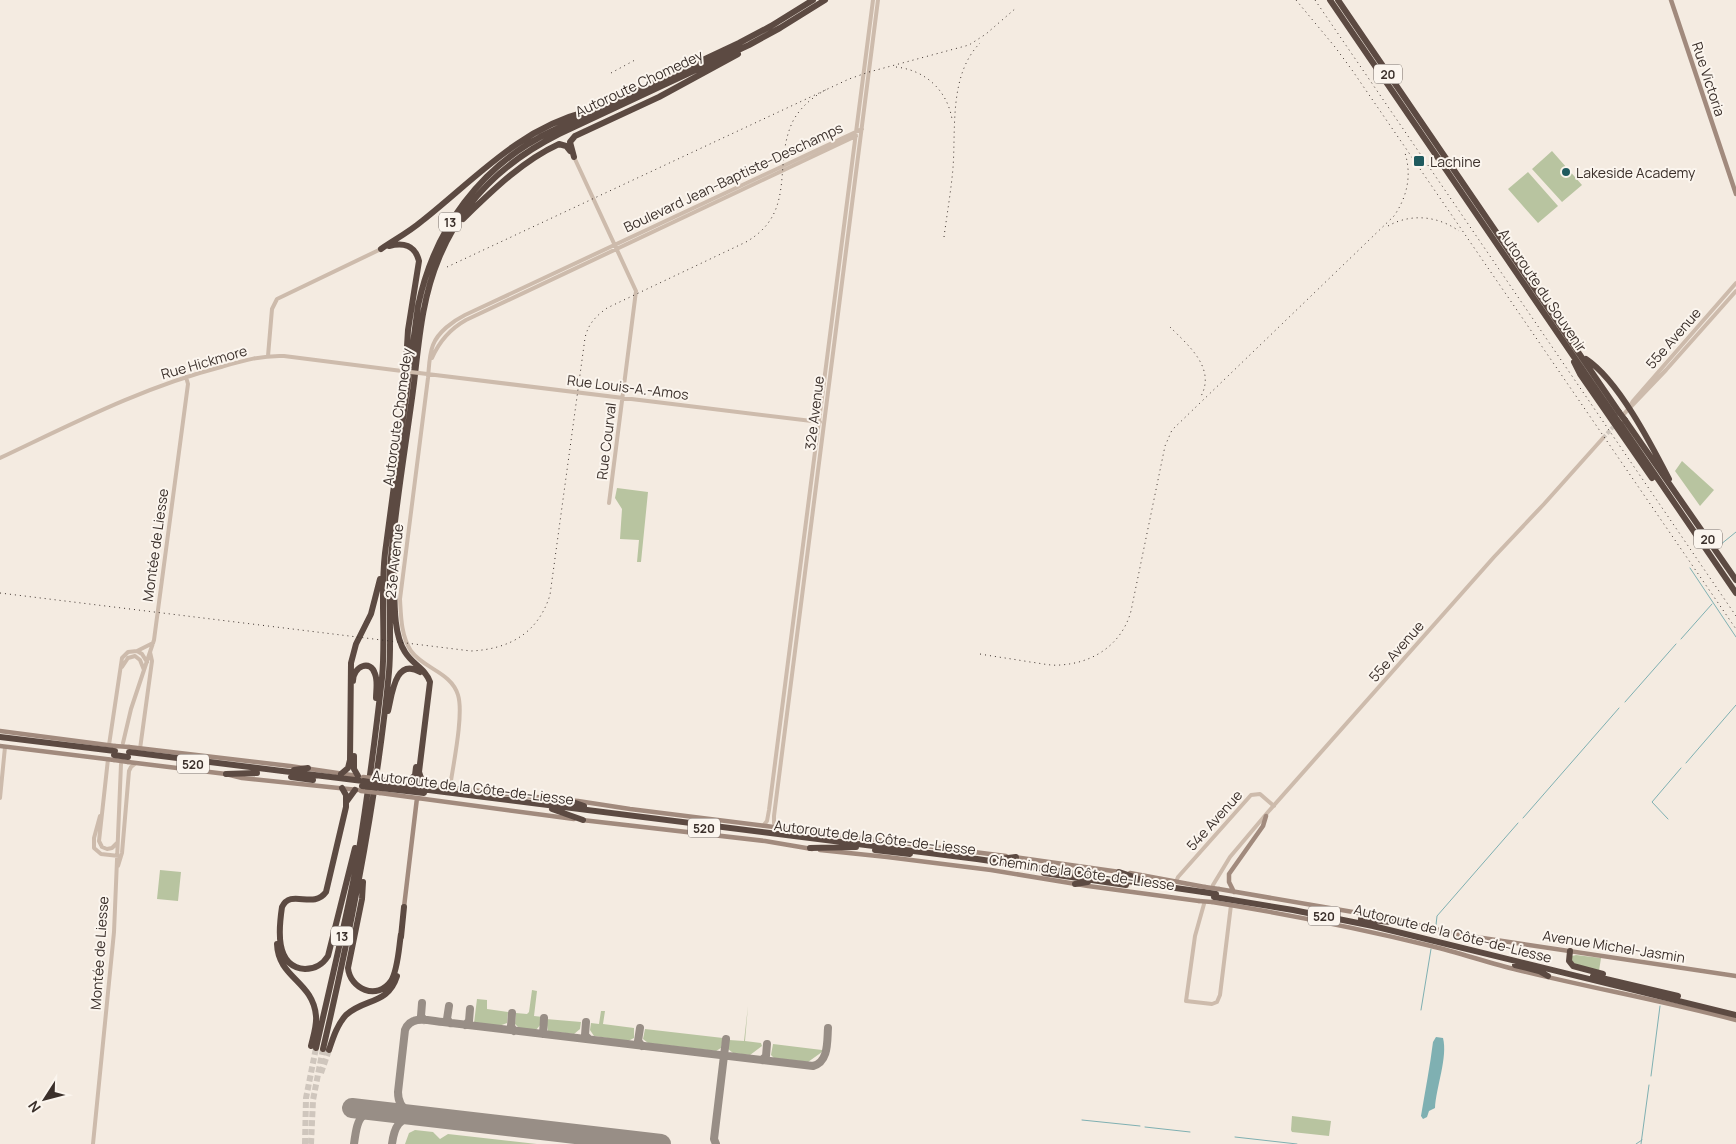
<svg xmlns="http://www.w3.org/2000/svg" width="1736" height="1144" viewBox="0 0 1736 1144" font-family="Manrope,sans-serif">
<rect width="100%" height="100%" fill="#f4ebe1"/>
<path fill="#b8c4a0" d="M1552 151 1582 185 1562 202 1532 169Z
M1528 172 1558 206 1538 223 1508 189Z
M1682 461 1714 490 1700 506 1675 471Z
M617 488 648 492 641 562H637L639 540 620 539 622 509 615 498Z
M160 870 181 872 178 901 157 899Z
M1576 955 1601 958 1599 971 1576 965 1572 961V956Z
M532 990 537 991 534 1016 543 1017 541 1024 536 1030 519 1028 515 1024 516 1013 527 1014 529 1012Z
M477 999 487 1000V1009L508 1012 507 1023 499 1026 474 1023Z
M748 1006 745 1041 761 1043 762 1046 750 1055 733 1053 728 1049 729 1040 744 1041Z
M601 1011H605L603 1024 634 1028V1038L628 1041 594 1036 590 1030 591 1023 599 1024Z
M546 1019 581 1022 580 1029 574 1034 548 1031Z
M645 1029 723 1038 721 1048 716 1051 648 1043 643 1039Z
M773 1044 822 1050V1052L808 1062 774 1058 771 1055Z
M1292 1116 1331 1121 1329 1136 1292 1132 1291 1130Z
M415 1130 433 1132 440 1139 448 1134 537 1144H405L409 1133Z"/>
<path fill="#7fb0b2" d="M1436 1037 1443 1038C1448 1057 1436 1088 1435 1108L1429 1111 1427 1117 1423 1119 1421 1116C1425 1091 1430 1067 1433 1042Z"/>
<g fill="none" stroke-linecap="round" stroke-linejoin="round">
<path stroke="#7fb0b2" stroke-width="1" d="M1720 545 1736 532
M1690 568 1736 637
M1681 639 1712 604
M1625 702 1676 644
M1686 763 1736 705
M1523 818 1619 708
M1668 819 1652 802 1681 768
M1436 925 1437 916 1518 823
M1421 1010 1431 949
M1651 1076 1660 1006
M1082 1120 1140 1126
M1145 1127 1190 1132
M1235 1137 1297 1144
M1636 1144 1642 1140
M1641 1144 1649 1085"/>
<path stroke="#988e86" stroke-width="8" d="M422 1003 421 1016 424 1020
M449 1006 447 1019 450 1023
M512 1013 511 1026 514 1031
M586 1022 585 1035 589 1039
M465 1025 469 1021 470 1009
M640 1028 638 1041 642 1046
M543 1034 544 1018
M762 1060 766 1056 767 1044
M447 1119C428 1114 398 1120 398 1092L405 1030C411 1014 430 1021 443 1022L813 1066C829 1062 827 1041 828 1028
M354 1144C358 1113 361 1111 392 1112
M392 1144C394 1128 399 1116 417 1117
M716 1144 714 1139 726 1039"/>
<path stroke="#988e86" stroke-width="20" d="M352 1108 661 1144"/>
<path stroke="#cfc6bd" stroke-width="4" stroke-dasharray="4 2" stroke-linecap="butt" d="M1603 438 1613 427"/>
<path stroke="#cfc6bd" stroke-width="6" stroke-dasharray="6 3" stroke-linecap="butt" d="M321 1073 329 1050
M305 1144 306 1098 316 1048
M311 1144 313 1100 323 1049"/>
<path stroke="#cdbbac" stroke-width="4" d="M574 157 636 291 609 503
M268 356 272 309 277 299 381 249
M432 358C439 342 450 329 466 320L856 136
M419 373 820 422
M1630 406 1633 401 1736 283
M1621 417 1666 370 1736 291
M0 458C72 424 143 387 221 367 242 361 262 355 284 356L402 371
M137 651 142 654 147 662
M122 667 128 658 135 656 140 660 144 670
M123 743 131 709 154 640 188 384 186 377
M109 745 122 658 128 652 137 651 153 643
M140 749 152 661 150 652
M108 759 99 841 102 847 107 849 112 848 117 843
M450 787C453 766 464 714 458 695 451 672 424 669 411 651 401 636 401 616 400 599L428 378C429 368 429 355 433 345 438 332 453 321 465 315L862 129
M0 798 5 747
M100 816 94 838V848L101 854 119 856
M763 826 767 821 769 810 873 0
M778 828 774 823V816L878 0
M118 866 122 853 129 771 131 767 136 763
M1176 882 1178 877 1251 795 1260 794 1274 806
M1213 885 1230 857 1268 812 1494 557 1544 504 1603 438
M1204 904 1195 936 1186 1001 1212 1004 1217 1002 1220 995 1231 905
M93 1144 114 932 121 764"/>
<path stroke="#a18a7d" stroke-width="4.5" d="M1671 0 1736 194
M0 731 115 746
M0 746 114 760
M129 747 290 766 358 776
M128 762 226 774 242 778 358 790
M382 779 515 795 578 801 630 809 1006 856
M380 793 574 819
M582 820 765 841 812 849
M820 850 887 857 991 870 1088 886 1199 901
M1014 857 1120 872
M1130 873 1205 887
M1219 889 1388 918 1456 934 1736 976
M1234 892 1229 882V874L1263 826 1266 816
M1212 902C1286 914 1358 928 1431 946 1460 953 1489 963 1518 970 1591 988 1664 1001 1736 1020
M404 907 417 798"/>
<path stroke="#5c4a42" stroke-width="6" d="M1330 0 1615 417
M1338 0 1619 412
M574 157 570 142 575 136 659 97 738 54
M463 219C492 191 522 161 559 144L566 146 570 151
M389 246C403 242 415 245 419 261L408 330 406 363
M381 249C394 240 409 232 422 221 474 180 519 129 585 112
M1586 359C1618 380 1651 444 1669 479
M1574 362 1580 374 1652 478
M1625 420 1736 580
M1621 425 1736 593
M394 571C395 595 392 632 405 652 412 664 426 669 430 682L419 772 423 784
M353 681C353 666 371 659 375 674 378 681 376 691 376 698
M388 711C392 695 395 657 420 672
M0 737 115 751
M129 752 363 781
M354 756V769L358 776
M294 770 308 768
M226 774 257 773
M341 774 348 768 350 760 351 663 356 644 371 614 380 579
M291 777 313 780
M408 782 415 775 416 767
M381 784 977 859 1203 892
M342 788 346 795V807L326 892C313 910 291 888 282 907 279 927 274 967 305 969 315 969 323 964 328 956L355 848
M381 788 424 793
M567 800 584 806
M347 801 355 790
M552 809 583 820
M810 848 856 847
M875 850 910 854
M1000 859 1016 857
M1119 872 1140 879
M1044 873 1126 885
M363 882 362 899 348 968C350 989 377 1001 391 981 398 970 399 946 401 934
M1075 884 1088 882
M1214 897 1293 910 1373 926 1736 1015
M1361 919 1391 922 1401 921
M401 937 404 907
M277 944C278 978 313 981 316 1016 317 1026 313 1037 311 1046
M1570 951 1569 961 1573 966 1603 974
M1515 965 1539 971 1548 976
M1593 976 1678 996
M316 1048C330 986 345 925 357 862 367 801 375 740 382 678 386 636 380 595 385 553L418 306C434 229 481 165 552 131L739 43 771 26 813 0
M323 1049C352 925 377 799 389 672 392 637 388 603 390 569 395 507 406 445 414 383 419 341 422 298 439 258 462 202 505 161 559 134L749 45 780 28 825 0
M329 1050C333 1038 337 1025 346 1015 364 998 388 1005 397 976"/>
<path stroke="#3b302b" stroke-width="1" stroke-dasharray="1 4" stroke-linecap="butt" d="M1296 0 1335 47 1352 70 1736 629
M1315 0 1736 616
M896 67C925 70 947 90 952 119
M611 73 635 60
M1388 226C1411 213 1438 216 1459 231
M944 237C947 214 951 191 953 168 956 127 949 75 980 43
M447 267 849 79 869 72 969 45 986 34 1016 8
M1170 327C1189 346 1217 369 1200 398
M0 593 471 651C510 649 538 633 550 595L585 338C588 324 596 316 607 308L746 242C798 212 772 164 793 121 801 106 814 96 829 88
M980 654C997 657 1013 659 1030 662 1040 663 1050 666 1060 665 1094 663 1122 644 1131 611L1165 446 1172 430 1394 216C1407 197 1412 176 1405 153"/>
<path stroke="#cdbbac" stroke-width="4" d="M402 371 419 373"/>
<path stroke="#a18a7d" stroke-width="4.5" d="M115 746 129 747
M114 760 128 762
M363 777 382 779
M361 791 380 793
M1205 887 1219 889
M1199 901 1212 902"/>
<path stroke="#5c4a42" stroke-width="6" d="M1619 412 1625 420
M1615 417 1621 425
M114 755 128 757
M363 781 381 784
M362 786 381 788
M1203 892 1216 894"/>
</g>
<g fill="#1f5a5e" stroke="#fbf5ee" stroke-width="2">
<rect x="1413" y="155" width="12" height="12" rx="2.5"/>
<circle cx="1566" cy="172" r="5"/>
</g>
<g text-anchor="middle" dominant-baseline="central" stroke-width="4" stroke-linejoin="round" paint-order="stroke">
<g fill="#fbf5ee" stroke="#756b66" stroke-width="1">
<rect x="1374" y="64.5" width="28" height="19" rx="4"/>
<rect x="439" y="212.5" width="22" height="19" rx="4"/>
<rect x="1694" y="529.5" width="28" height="19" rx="4"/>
<rect x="177" y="754.5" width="32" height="19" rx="4"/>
<rect x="688" y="818.5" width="32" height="19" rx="4"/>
<rect x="1308" y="906.5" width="32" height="19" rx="4"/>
<rect x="331" y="926.5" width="22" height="19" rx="4"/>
</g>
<g font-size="12" font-weight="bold" fill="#3b302b">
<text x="1388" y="74">20</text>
<text x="450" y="222">13</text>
<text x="1708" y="539">20</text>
<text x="193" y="764">520</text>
<text x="704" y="828">520</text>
<text x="1324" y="916">520</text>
<text x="342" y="936">13</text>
</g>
<g font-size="14" fill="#3b302b" stroke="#fbf5ee">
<text transform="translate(1709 79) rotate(72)">Rue Victoria</text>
<text transform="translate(639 83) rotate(-25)">Autoroute Chomedey</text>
<text transform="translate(733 177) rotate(-25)">Boulevard Jean-Baptiste-Deschamps</text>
<text transform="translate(1543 290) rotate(56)">Autoroute du Souvenir</text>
<text transform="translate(1673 338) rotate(-49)">55e Avenue</text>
<text transform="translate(204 362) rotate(-16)">Rue Hickmore</text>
<text transform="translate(628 387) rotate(7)">Rue Louis-A.-Amos</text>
<text transform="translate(814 413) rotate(-83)">32e Avenue</text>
<text transform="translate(397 417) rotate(-82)">Autoroute Chomedey</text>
<text transform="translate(606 441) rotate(-83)">Rue Courval</text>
<text transform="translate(155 545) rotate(-82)">Montée de Liesse</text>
<text transform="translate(394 561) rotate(-84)">23e Avenue</text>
<text transform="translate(1396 651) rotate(-49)">55e Avenue</text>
<text transform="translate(473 787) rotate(7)">Autoroute de la Côte-de-Liesse</text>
<text transform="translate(1214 820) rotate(-48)">54e Avenue</text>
<text transform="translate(875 837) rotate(7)">Autoroute de la Côte-de-Liesse</text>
<text transform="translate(1082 872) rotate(8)">Chemin de la Côte-de-Liesse</text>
<text transform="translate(1453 933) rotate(14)">Autoroute de la Côte-de-Liesse</text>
<text transform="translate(1614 946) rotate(9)">Avenue Michel-Jasmin</text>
<text transform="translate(99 953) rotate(-86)">Montée de Liesse</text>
</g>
<g font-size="14" fill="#3b302b" stroke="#fbf5ee" text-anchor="start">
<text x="1430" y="161">Lachine</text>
<text x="1576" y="172">Lakeside Academy</text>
</g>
</g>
<g transform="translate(45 1099) rotate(234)" stroke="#fbf5ee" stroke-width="4" paint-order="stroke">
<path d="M0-4L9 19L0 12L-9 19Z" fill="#3b302b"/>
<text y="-8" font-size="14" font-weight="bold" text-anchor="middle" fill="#3b302b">N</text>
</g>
</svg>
